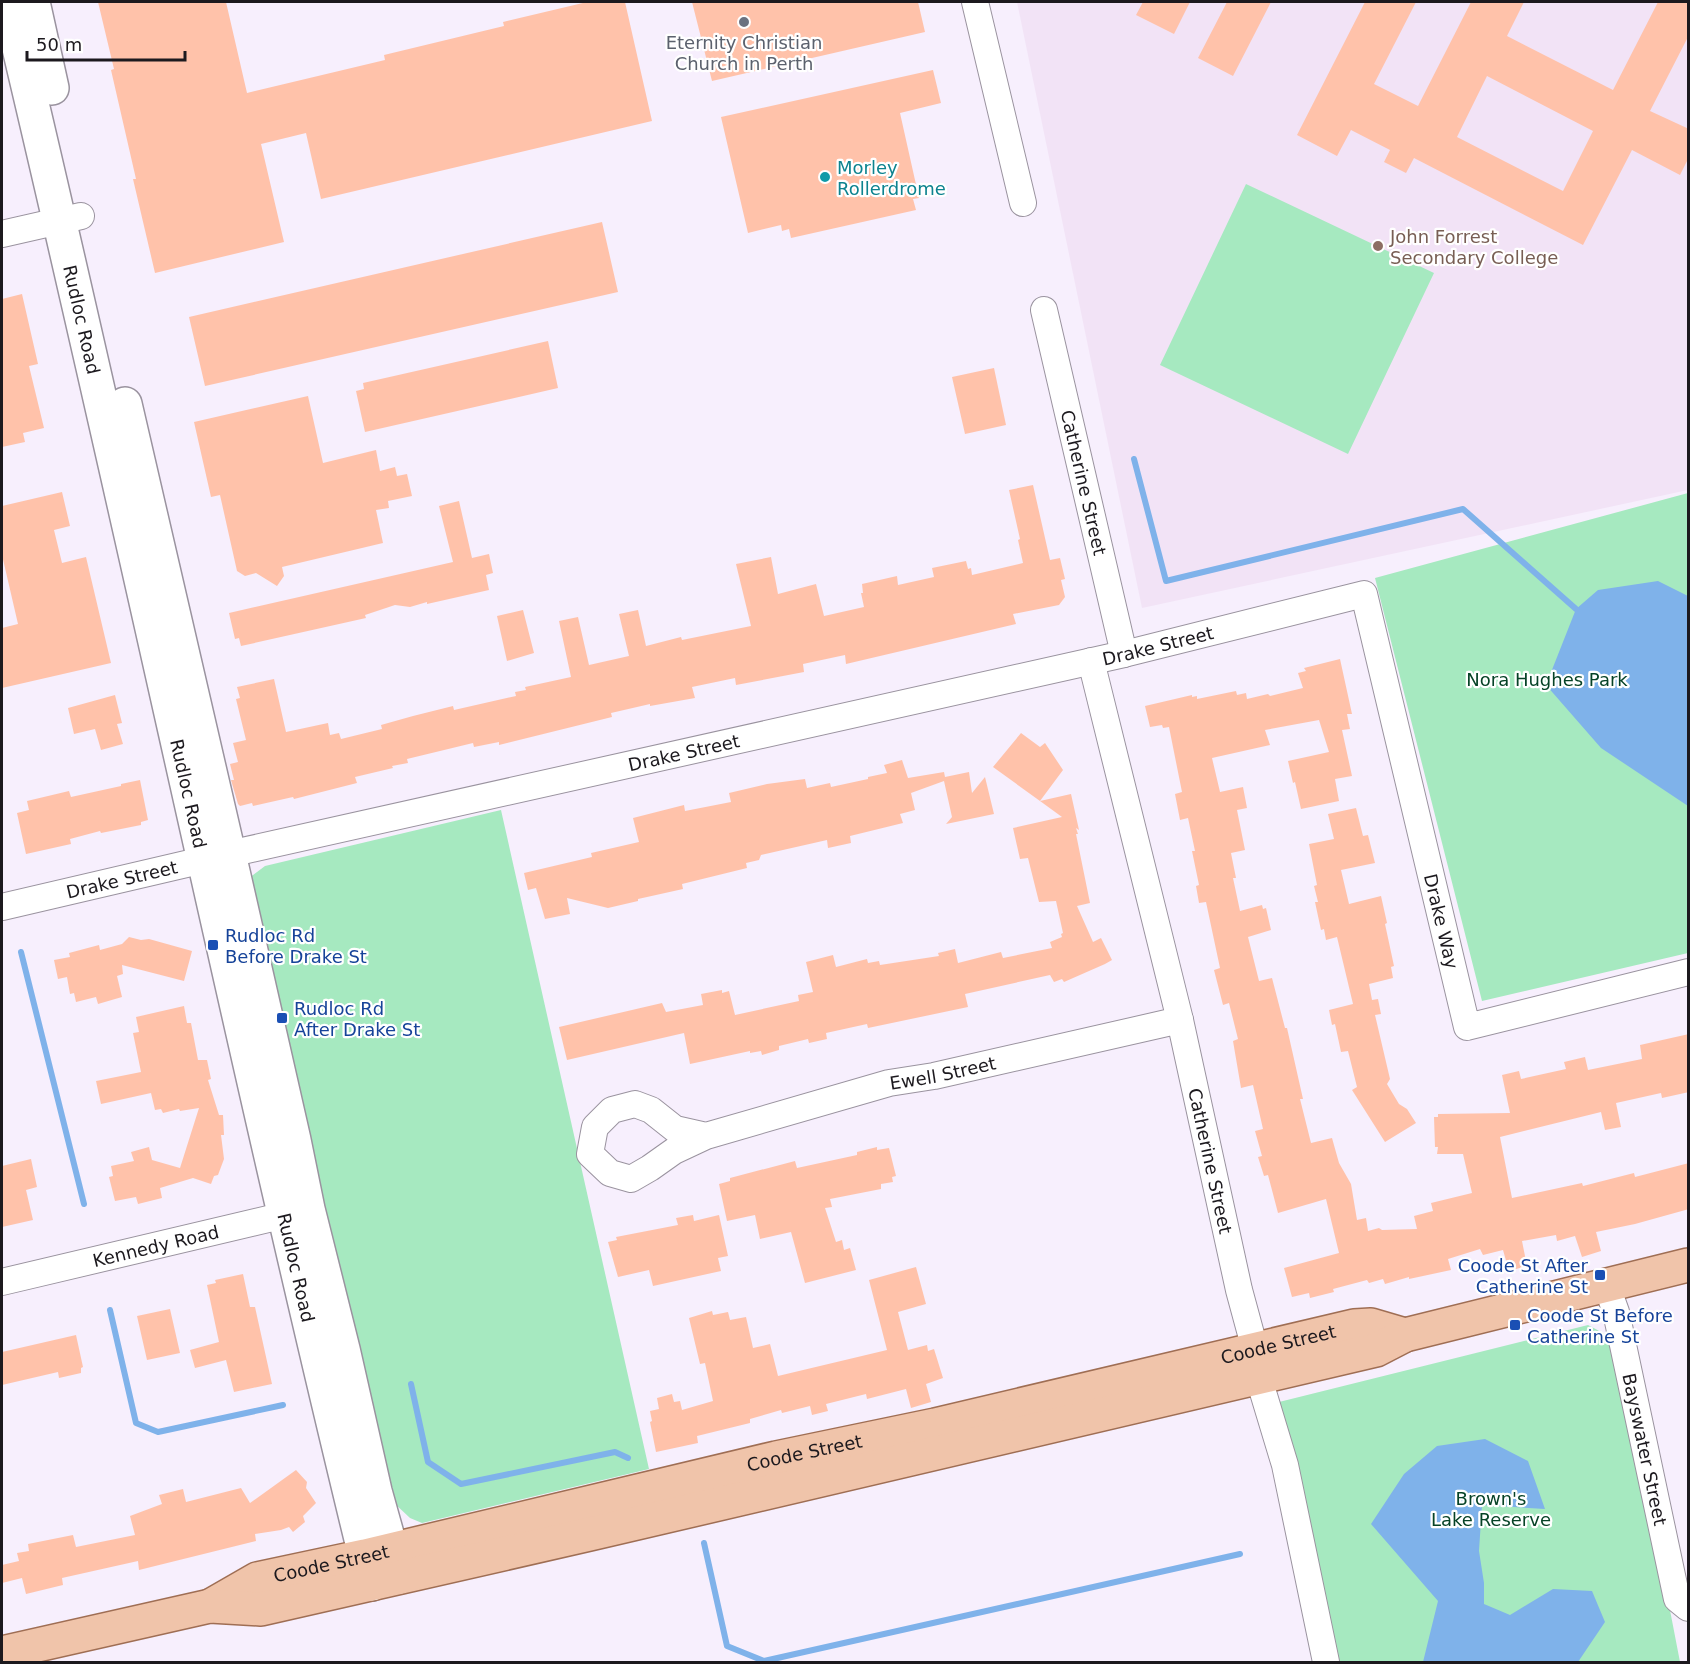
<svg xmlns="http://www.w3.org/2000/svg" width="1690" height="1664" viewBox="0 0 1690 1664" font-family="'DejaVu Sans',sans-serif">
<rect width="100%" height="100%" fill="#f7effd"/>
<path fill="#f2e3f6" d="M1017 2H1688V490L1142 608Z"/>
<path fill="#a6e9c0" d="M1246 184 1434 273 1348 454 1160 365Z
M1688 493V953L1482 1001 1375 578Z
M501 810 649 1469 422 1523 410 1518 393 1502 245 881 265 866Z
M1588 1325 1618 1341 1680 1662H1326L1267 1405Z"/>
<path fill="#7fb2ea" d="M1658 581 1688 596V806L1601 748 1546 685 1576 609 1598 590Z
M1485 1439 1528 1461 1545 1509 1482 1505 1479 1551 1484 1583V1604L1510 1615 1553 1589 1592 1591 1605 1622 1578 1662H1423L1438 1601 1371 1524 1404 1474 1437 1446Z"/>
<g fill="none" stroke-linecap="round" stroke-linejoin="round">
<path stroke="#7fb2ea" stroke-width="6" d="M1134 459 1166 581 1463 509 1576 609
M21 952 84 1204
M110 1310 136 1423 158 1432 283 1405
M411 1384 428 1462 461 1484 615 1452 628 1458
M704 1543 727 1646 764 1661 1240 1554"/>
</g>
<path fill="#ffc2aa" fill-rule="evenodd" d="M98 2H226L247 93 385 60 384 55 504 26 503 22 587 2H625L652 121 321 199 306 133 261 144 284 242 155 273 133 179H136L111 70 114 69Z
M692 2H918L925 32 712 81Z
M1143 2H1190L1174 34 1136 15Z
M1227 2H1271L1233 76 1198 58Z
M1365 2H1416L1374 84 1418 106 1471 2H1524L1507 36 1613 90 1658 2H1689V35L1650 111 1689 129V157L1680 175 1632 150 1583 245 1414 158 1406 173 1384 162 1390 150 1351 130 1337 156 1297 135ZM1487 76 1593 131 1563 191 1457 137Z
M933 70 941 103 900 113 919 198 913 199 916 210 791 238 789 229 782 231 781 225 748 233 721 117Z
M602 222 618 292 205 386 189 317Z
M22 294 38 364 29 366 44 428 23 433 25 442 2 447V299Z
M548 341 558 388 365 432 356 391 364 389 363 383Z
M994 368 1006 425 965 434 952 377Z
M308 396 323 463 376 450 380 471 395 467 397 476 407 474 412 496 388 501 389 508 376 510 383 543 282 567 284 576 277 586 256 573 245 576 237 571 220 495 211 497 194 422Z
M1033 485 1050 560 1060 558 1065 579 1061 580 1065 597 1059 605 1013 614 1016 624 846 664 845 655 803 664 804 672 736 685 735 678 692 687 695 698 650 706V704L611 713 612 717 499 745V742L474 747 473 743 407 759 408 763 392 766 393 768 355 777 357 783 294 799 293 797 253 806 252 803 240 806 238 804 231 780H234L230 764 238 762 233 743 246 740 236 699 240 698 237 687 274 679 286 732 328 723 330 735 339 733 341 739 382 729 381 725 413 716 453 706 454 710 516 696 515 692 526 690 525 687 571 677 559 621 578 617 589 665 629 656 619 614 638 610 646 646 681 637 682 640 751 626 736 564 771 557 778 594 816 584 824 616 864 607 861 593H863L862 584 897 576 898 585 934 577 932 568 966 561 968 569 971 568 972 575 1023 563 1018 540 1020 539 1009 490Z
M62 492 70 526 54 530 62 563 86 557 111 663 2 688V628L18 624 2 555V506Z
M459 501 472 558 489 554 493 573 486 575 489 590 427 604V602L410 607 395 605 365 615 366 618 241 646 239 638 235 639 229 613 453 562 439 506Z
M523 610 534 653 507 661 497 616Z
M1340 659 1352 714H1347L1350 729 1342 730 1352 776 1335 779 1339 801 1301 809 1295 782 1293 783 1288 761 1329 752 1319 720 1265 730 1270 745 1212 758 1220 792 1243 787 1247 808 1237 810 1245 850 1231 853 1236 878H1233L1240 911 1262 905 1263 909 1266 908 1271 930 1248 937 1259 981 1272 978 1285 1028H1287L1303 1099H1300L1311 1143 1332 1138 1339 1163 1351 1184 1357 1220 1366 1218 1368 1231 1379 1228 1382 1230 1417 1229 1414 1216 1433 1211 1431 1203 1472 1193 1463 1154H1437L1438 1147H1435L1434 1117H1438V1114L1510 1113 1502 1075 1519 1071 1521 1079 1566 1069 1564 1062 1585 1057 1588 1070 1642 1059 1640 1045 1689 1034V1092L1662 1098 1661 1093 1616 1103 1621 1127 1605 1130 1601 1112 1500 1137 1512 1198 1582 1183 1583 1186 1634 1173 1635 1177 1689 1163V1209L1635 1224 1596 1232 1601 1251 1582 1257 1575 1236 1557 1241 1556 1235 1522 1241 1527 1266 1509 1271 1503 1250 1483 1255 1480 1249 1448 1259 1451 1270 1409 1279V1277L1385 1284 1383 1279 1369 1283 1367 1280 1333 1289 1334 1292 1310 1298 1309 1293 1292 1297 1284 1268 1339 1253 1326 1199 1278 1213 1268 1175 1264 1176 1258 1157 1262 1156 1255 1131 1263 1129 1253 1085 1241 1088 1233 1041 1238 1039 1229 1003 1223 1005 1214 970 1220 968 1206 902 1199 903 1196 886 1199 885 1192 851H1195L1188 818 1180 820 1175 794 1182 792 1169 727 1163 728 1162 725 1150 727 1145 706 1192 695V697L1197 696V699L1236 691 1237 695 1246 693 1247 699 1268 694 1270 696 1303 688 1298 673 1306 671 1304 668Z
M115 695 122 723 117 724 123 744 101 750 95 729 74 734 68 708Z
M1021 733 1040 747 1045 743 1063 770 1040 801 993 767Z
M902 760 908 778 944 772 945 777 969 772 972 793 985 777 994 814 946 824 952 817 944 781 911 793 915 810 900 814 903 823 850 836 851 843 828 848 827 840 761 855 759 860 746 863 747 868 682 884 683 889 638 899V901L608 908 567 898 570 914 545 919 536 888 528 890 524 873 592 857 591 853 639 842 633 818 684 805 685 811 731 802 729 793 767 784 805 779 807 788 830 783 831 787 868 779V777L887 773 884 765Z
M140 780 148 820 141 822V825L101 833 100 831 70 839 71 844 26 854 17 813 29 810 27 801 69 791 71 797 121 786V784Z
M1071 794 1079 830 1076 828 1078 834H1076L1090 903 1077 906 1093 942 1101 938 1112 960 1105 964 1064 982 1062 979 1054 982 1050 975 965 994 968 1007 868 1028 867 1024 826 1033 827 1039 809 1043 808 1039 779 1046V1050L762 1055 761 1051 750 1053V1051L690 1064 684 1033 567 1060 559 1027 662 1003 666 1012 703 1005 701 994 722 990V993L729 991 735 1015 799 1001 798 995 813 992 806 962 833 955 836 967 867 959 868 963 879 961 880 965 939 956 938 953 955 949 958 963 1001 952 1003 958 1052 948 1050 942 1062 937 1061 934 1063 933 1056 901 1039 902 1028 858 1020 859 1013 828 1062 817 1040 801Z
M1356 808 1363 836 1368 835 1375 863 1341 870 1349 904 1381 896 1387 923 1385 924 1394 966 1391 967 1393 978 1369 984 1372 1000 1378 999 1381 1014 1375 1015 1390 1079 1387 1084 1399 1104 1407 1109 1416 1123 1385 1142 1352 1090 1357 1087 1348 1051 1341 1052 1335 1024 1332 1025 1329 1010 1353 1004 1337 937 1326 940 1324 929 1321 930 1315 902H1318L1314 886 1317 885 1309 844 1334 839 1328 814Z
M129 937 141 940 149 939 192 951 184 981 122 965 123 974 117 976 122 997 98 1004 96 997 76 1002 74 993 70 994 67 977 58 979 54 960 70 957 69 953 99 945 100 950 122 944Z
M184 1006 187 1023H191L198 1060H207L211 1079 208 1080 219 1115H223L224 1135H221L224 1159 218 1175 214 1176 211 1184 193 1178 160 1188 162 1198 138 1204 136 1197 115 1201 109 1177 113 1176 111 1166 134 1161 131 1152 149 1147 152 1160 180 1168 199 1108 180 1111 179 1109 163 1113 161 1109 155 1110 151 1093 101 1104 96 1081 141 1072 133 1033 139 1032 136 1017Z
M877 1147V1150L889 1148 896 1176 892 1177 893 1182 881 1184V1189L830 1199 832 1207 825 1208 836 1242 842 1240 844 1250 850 1248 856 1270 805 1283 791 1232 760 1239 755 1215 727 1221 719 1184 730 1181V1178L795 1161 797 1168 857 1155V1152Z
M31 1159 37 1187 26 1190 33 1220 2 1227V1166Z
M693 1215 694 1221 719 1215 728 1256 718 1258 721 1271 653 1286 649 1270 618 1277 608 1242 617 1240 616 1237 678 1225 676 1218Z
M916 1267 926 1304 898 1312 908 1350 927 1345 928 1351 934 1349 943 1378 926 1384 931 1402 911 1408 906 1389 867 1399 866 1394 826 1404 828 1411 812 1415 810 1406 782 1413 781 1410 750 1419V1423L697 1436 698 1443 656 1452 650 1422 652 1421 650 1411 659 1409 657 1398 672 1394 674 1402 680 1401 682 1410 713 1401 705 1363 700 1364 689 1318 712 1311 713 1315 728 1312 730 1320 746 1317 753 1348 770 1344 778 1376 887 1350 869 1280Z
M243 1274 250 1307H255L272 1384 234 1392 226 1360 195 1368 190 1350 219 1342 207 1285 216 1283 215 1280Z
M170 1309 180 1353 147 1360 137 1316Z
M76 1335 83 1367 81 1368V1373L59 1378 58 1372 2 1385V1352Z
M296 1470 307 1482 306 1488 316 1503 303 1516 305 1522 293 1532 289 1527 281 1530 255 1534 256 1541 139 1570 138 1561 62 1578 63 1585 26 1594 22 1578 2 1583V1565L19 1561 17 1553 29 1551 28 1544 73 1535 76 1547 135 1535 130 1516 162 1504 159 1495 183 1489 186 1502 241 1488 250 1503Z"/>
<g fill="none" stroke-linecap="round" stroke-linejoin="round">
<defs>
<g id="minor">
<path d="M975 2 1023 203"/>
<path d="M2 234 81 216"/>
<path id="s1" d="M1044 310 1124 654"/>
<path id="s2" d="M1091 661 1180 1020 1239 1290 1255 1349 1259 1379 1285 1465 1326 1662"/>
<path id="s3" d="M2 907 229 854 1124 654 1364 594 1467 1027 1688 972"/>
<path id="s4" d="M706 1136 675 1129 651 1110 635 1104 612 1110 595 1127 590 1154 610 1173 631 1179 650 1168 674 1151 706 1136 889 1083 934 1076 1180 1020"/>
<path id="s5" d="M2 1282 302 1211"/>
<path id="s6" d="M1606 1284 1616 1312 1677 1599 1688 1608"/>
</g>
<g id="secondary">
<path id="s7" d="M8 2C134 528 243 1058 372 1584"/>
<path d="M33 2 52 88"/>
<path d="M125 404 229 854 294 1140 308 1209 343 1349 375 1491 399 1577"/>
</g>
<g id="primary">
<path id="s8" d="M210 1606 257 1579 365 1556 776 1458 935 1425 1354 1326 1371 1325 1405 1335"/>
<path d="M2 1653 210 1606 261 1609 590 1534 1376 1350 1405 1335 1688 1265"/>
</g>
</defs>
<use href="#minor" stroke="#9a939f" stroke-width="28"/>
<use href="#secondary" stroke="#9a939f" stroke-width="36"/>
<use href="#primary" stroke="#9f6e54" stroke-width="36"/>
<use href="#minor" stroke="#fff" stroke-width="26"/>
<use href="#secondary" stroke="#fff" stroke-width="33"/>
<use href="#primary" stroke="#f0c4aa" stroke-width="33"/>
</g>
<circle fill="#6b7280" stroke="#fff" stroke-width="2" cx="744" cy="22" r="6"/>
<circle fill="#0f9aa8" stroke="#fff" stroke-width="2" cx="825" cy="177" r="6"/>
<circle fill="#8d6e63" stroke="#fff" stroke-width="2" cx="1378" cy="246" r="6"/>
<g fill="#1a4fb4" stroke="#fff" stroke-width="2">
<rect x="207" y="939" width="12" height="12" rx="3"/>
<rect x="276" y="1012" width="12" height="12" rx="3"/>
<rect x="1594" y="1269" width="12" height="12" rx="3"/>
<rect x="1509" y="1319" width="12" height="12" rx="3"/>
</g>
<g text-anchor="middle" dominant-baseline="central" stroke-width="4.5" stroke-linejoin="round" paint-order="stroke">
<g font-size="18" fill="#5b616d" stroke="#fff">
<text x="744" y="42">Eternity Christian<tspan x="744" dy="21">Church in Perth</tspan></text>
</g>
<g font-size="18" fill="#0d838f" stroke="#fff" text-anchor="start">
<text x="837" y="167">Morley<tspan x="837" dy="21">Rollerdrome</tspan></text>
</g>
<g font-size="18" fill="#785e54" stroke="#fff" text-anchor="start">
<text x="1390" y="236">John Forrest<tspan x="1390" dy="21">Secondary College</tspan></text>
</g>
<g font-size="18" fill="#1c191e" stroke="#fff">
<text stroke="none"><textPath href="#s7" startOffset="326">Rudloc Road</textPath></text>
<text stroke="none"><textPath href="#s1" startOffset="177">Catherine Street</textPath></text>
<text stroke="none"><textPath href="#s3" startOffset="1185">Drake Street</textPath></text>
<text stroke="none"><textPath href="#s3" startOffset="699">Drake Street</textPath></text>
<text stroke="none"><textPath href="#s7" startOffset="812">Rudloc Road</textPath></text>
<text stroke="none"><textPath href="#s3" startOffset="123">Drake Street</textPath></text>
<text stroke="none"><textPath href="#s3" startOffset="1734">Drake Way</textPath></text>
<text stroke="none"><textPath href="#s4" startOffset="536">Ewell Street</textPath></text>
<text stroke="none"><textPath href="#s2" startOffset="514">Catherine Street</textPath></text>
<text stroke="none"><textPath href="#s5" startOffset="158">Kennedy Road</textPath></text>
<text stroke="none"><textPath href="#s7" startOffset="1298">Rudloc Road</textPath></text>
<text stroke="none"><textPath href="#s8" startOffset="1102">Coode Street</textPath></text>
<text stroke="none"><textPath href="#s6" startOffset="170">Bayswater Street</textPath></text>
<text stroke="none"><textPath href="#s8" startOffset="616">Coode Street</textPath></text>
<text stroke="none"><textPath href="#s8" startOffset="130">Coode Street</textPath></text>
</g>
<g font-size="18" fill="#064327" stroke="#fff">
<text x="1547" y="679">Nora Hughes Park</text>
<text x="1491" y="1498">Brown's<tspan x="1491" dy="21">Lake Reserve</tspan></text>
</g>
<g font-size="18" fill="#164399" stroke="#fff" text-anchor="start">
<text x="225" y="935">Rudloc Rd<tspan x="225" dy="21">Before Drake St</tspan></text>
<text x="294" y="1008">Rudloc Rd<tspan x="294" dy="21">After Drake St</tspan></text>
<text x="1588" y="1265" text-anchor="end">Coode St After<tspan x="1588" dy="21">Catherine St</tspan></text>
<text x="1527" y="1315">Coode St Before<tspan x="1527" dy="21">Catherine St</tspan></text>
</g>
</g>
<rect width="1690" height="1664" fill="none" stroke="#1c191e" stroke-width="6"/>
<path d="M27 51v9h158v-9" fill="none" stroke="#1c191e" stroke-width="3"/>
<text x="36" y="51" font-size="18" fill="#1c191e" stroke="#ffffff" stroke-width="4.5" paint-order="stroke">50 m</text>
</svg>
